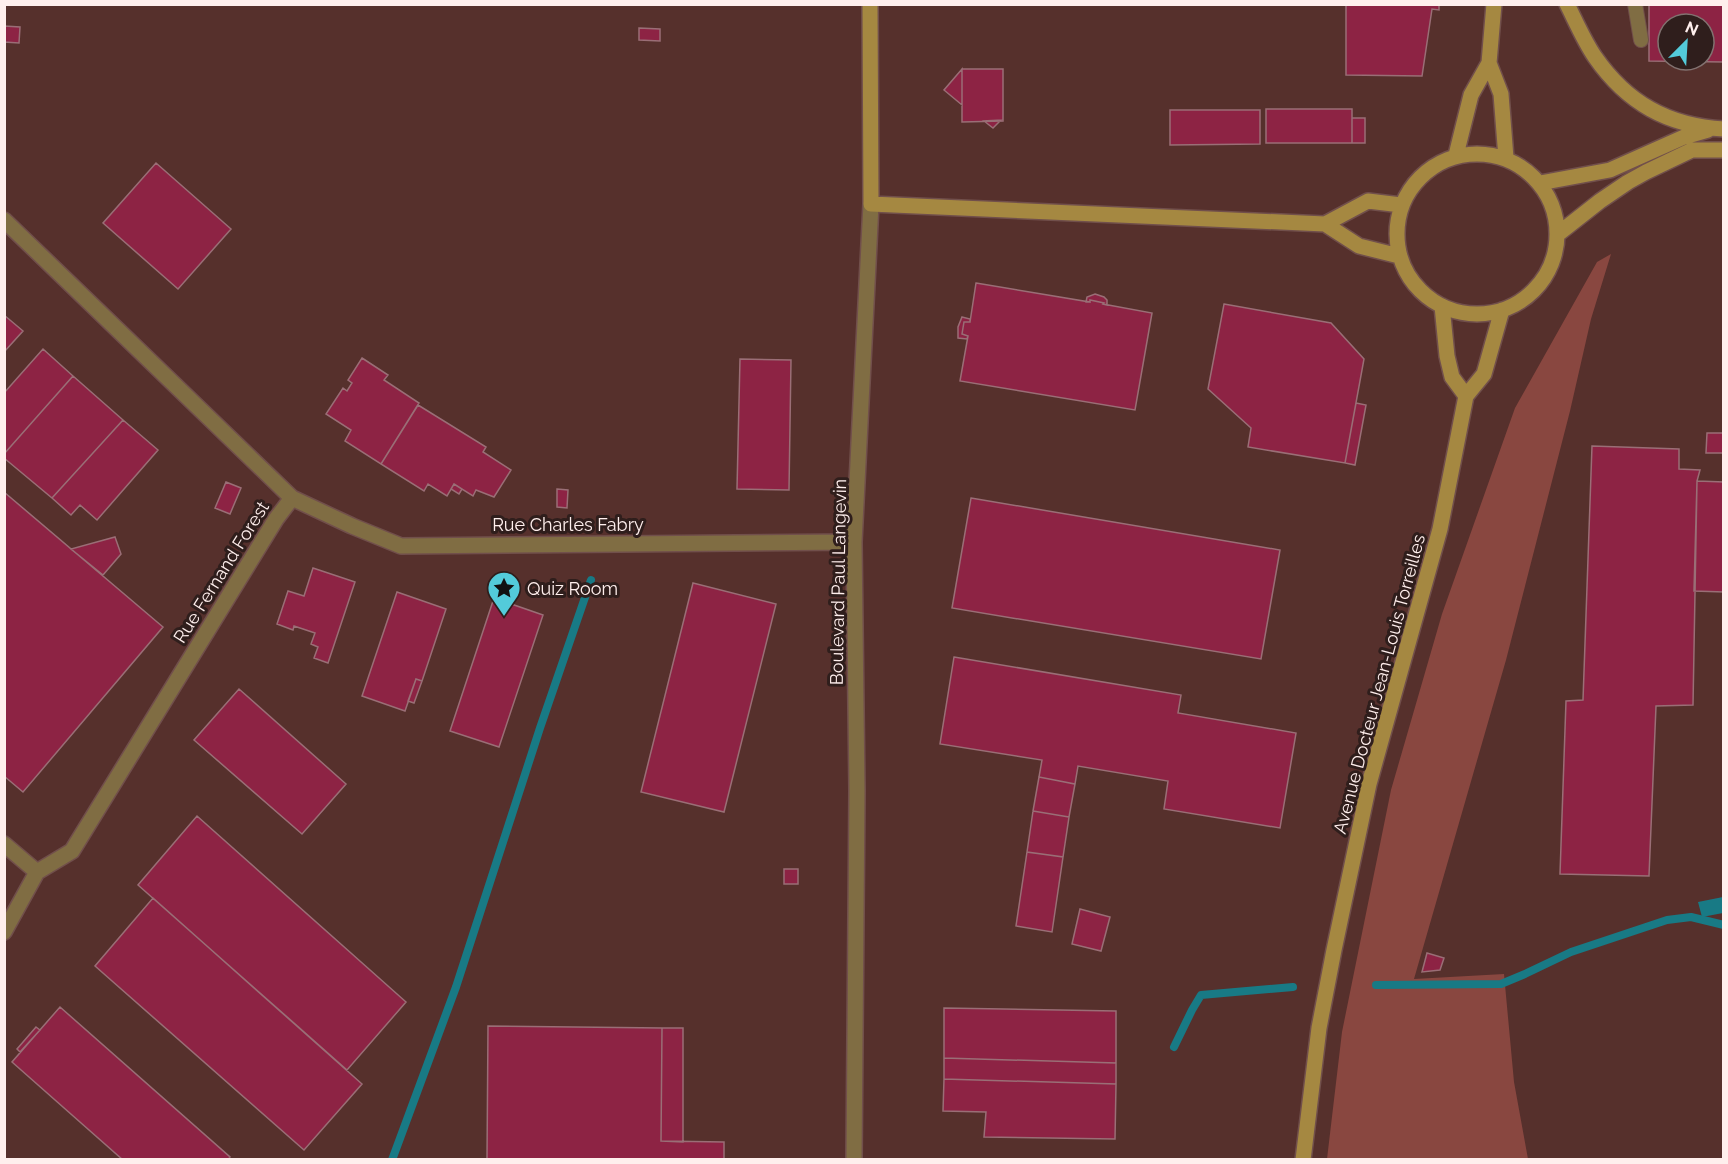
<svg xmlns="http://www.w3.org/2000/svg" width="1728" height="1164" viewBox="0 0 1728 1164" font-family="Raleway,sans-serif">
<rect width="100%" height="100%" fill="#56302c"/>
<path fill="#894740" d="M1611 254 1591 319 1570 411 1506 660 1414 979 1504 974 1514 1082 1528 1159H1327L1342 1032 1391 790 1442 614 1515 408 1597 262Z"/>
<path fill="#187a85" d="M1723 897V913L1702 917 1698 902Z"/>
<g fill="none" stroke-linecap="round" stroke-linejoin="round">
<path stroke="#187a85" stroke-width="8" d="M1376 985 1501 984 1525 974 1571 952 1667 920 1691 917 1724 925
M1174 1047 1192 1010 1201 995 1293 987
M392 1160 456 987 540 728 591 580"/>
</g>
<path fill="#8d2344" stroke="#9a6e76" stroke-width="1.5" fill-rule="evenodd" d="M1346 4H1439V10L1432 9 1422 76 1346 75Z
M1649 4H1724V62L1649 61ZM1668 24H1704V60H1668Z
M4 26 20 27 19 43 4 42Z
M639 28 660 29V41L639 40Z
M962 69H1003V121L962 122Z
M962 69V105L944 90Z
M1266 109H1352V143H1266Z
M1170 110H1260V144L1170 145Z
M1352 118H1365V143H1352Z
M1001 120 993 128 984 121Z
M156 163 231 229 178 289 103 223Z
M976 283 1090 302V300L1104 303 1103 304 1152 313 1135 410 960 381 968 336 962 334 964 322H970Z
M1095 294 1104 297 1107 300V305L1103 304 1104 303 1090 300V302H1086L1087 297Z
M1224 304 1331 323 1364 359 1345 463 1248 447 1251 428 1208 389Z
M4 315 23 331 4 352Z
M962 317 970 319V322H964L962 334 968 336 967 339 958 338V327Z
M43 349 73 376 4 454V393Z
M362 358 388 375 384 380 419 403 381 464 345 441 351 430 326 414 343 388 347 391 352 383 348 380Z
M740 359 791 360 789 490 737 489Z
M73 376 123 420 52 498 4 458V454Z
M1356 403 1366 405 1355 465 1345 463Z
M418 405 486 447 483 452 511 470 494 497 476 490 473 496 454 484 447 496 428 484 424 491 381 464Z
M123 420 158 450 97 520 80 505 71 515 52 498Z
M1707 433H1724V453H1706Z
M1592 446 1679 449V469L1700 470 1697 481 1693 705 1656 706 1649 876 1560 874 1566 701 1583 700Z
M1697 481 1724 482V592L1694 591Z
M226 482 241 488 230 514 215 508Z
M454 484 462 489 459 494 451 489Z
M557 489 568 490 567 508 557 507Z
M4 492 163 627 23 792 4 776Z
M971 498 1280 550 1261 659 952 608Z
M115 537 121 554 103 575 71 549Z
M313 568 355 582 328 663 314 658 318 647 311 644 315 633 294 626 293 630 277 624 288 591 304 596Z
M693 583 776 604 724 812 641 792Z
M397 592 446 609 422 681 416 679 405 711 362 696Z
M494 598 543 615 499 747 450 731Z
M954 657 1181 695 1178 713 1296 733 1280 828 1164 809 1168 781 1078 766 1075 784 1039 777 1042 760 940 744Z
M416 679 422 681 414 703 408 701Z
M239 689 346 784 302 834 194 740Z
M1039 777 1075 784 1069 817 1033 811Z
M1033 811 1069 817 1063 857 1027 852Z
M197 816 406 1002 347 1070 138 885Z
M1027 852 1063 857 1052 932 1016 926Z
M784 869H798V884H784Z
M153 898 362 1084 304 1150 95 966Z
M1080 909 1110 917 1101 951 1072 944Z
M1427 953 1444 958 1440 970 1422 972Z
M60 1007 230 1157 228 1160H123L12 1062Z
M944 1008 1116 1011V1063L944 1058Z
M488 1026 662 1028 661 1141 724 1142V1160H487Z
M36 1027 40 1030 20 1052 17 1049Z
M662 1028H683V1142L661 1141Z
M944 1058 1116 1063V1084L944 1079Z
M944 1079 1116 1084 1115 1139 984 1137 986 1112 943 1111Z"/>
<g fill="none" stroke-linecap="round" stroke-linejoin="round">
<defs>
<path id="lane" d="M1635 4 1641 40"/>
<path id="street" d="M4 220 292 498 352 526 401 546 854 542
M4 844 37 872
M37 872 72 851 276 519 292 498
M4 932 37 872
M854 1160 857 791 854 542 871 204"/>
<path id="secondary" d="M870 4 871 204 1325 224 1359 246 1399 256
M1567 4C1576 22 1584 41 1595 57 1627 103 1668 126 1724 129
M1489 63 1501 94 1506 158
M1397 234a80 80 0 1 1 160 0a80 80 0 1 1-160 0Z
M1456 155 1471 95 1489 63 1494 4
M1540 183 1610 170 1684 137 1708 130
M1325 224 1368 201 1401 205
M1558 234 1600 201 1628 182 1646 172 1692 150H1724
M1442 306 1447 356 1452 377 1466 396
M1303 1160 1319 1028 1334 950 1369 784 1440 529 1466 396 1484 374 1502 310"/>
</defs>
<use href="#lane" stroke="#714f4b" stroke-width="16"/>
<use href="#street" stroke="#714f4b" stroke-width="18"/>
<use href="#secondary" stroke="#714f4b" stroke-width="18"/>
<use href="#lane" stroke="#806d43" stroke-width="14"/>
<use href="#street" stroke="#806d43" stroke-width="15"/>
<use href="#secondary" stroke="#a58841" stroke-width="15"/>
</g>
<defs>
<symbol id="sight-pin" viewBox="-11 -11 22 30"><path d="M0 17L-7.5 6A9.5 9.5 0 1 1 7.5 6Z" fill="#53cbda" stroke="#2f1e1c"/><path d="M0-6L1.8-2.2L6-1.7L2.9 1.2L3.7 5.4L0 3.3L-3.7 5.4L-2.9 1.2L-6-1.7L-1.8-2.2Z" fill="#111"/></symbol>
</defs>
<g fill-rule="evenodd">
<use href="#sight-pin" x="485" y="569" width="38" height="52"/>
</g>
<g text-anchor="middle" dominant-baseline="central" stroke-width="6" stroke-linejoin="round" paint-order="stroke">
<g font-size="18" fill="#ffefed" stroke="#2f1e1c">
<text x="568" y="524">Rue Charles Fabry</text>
<text transform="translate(221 572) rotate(-58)">Rue Fernand Forest</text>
<text transform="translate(838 582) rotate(-89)">Boulevard Paul Langevin</text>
<text transform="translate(1379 684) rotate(-75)">Avenue Docteur Jean-Louis Torreilles</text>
</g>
<g font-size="18" fill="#ffefed" stroke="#2f1e1c" text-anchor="start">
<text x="527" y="588">Quiz Room</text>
</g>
</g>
<rect width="1728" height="1164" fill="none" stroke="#ffefed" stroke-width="12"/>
<g transform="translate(1686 42) rotate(24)"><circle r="28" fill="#2f1e1c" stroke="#827270" stroke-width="1.5"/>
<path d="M0-4.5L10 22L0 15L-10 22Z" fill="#53cbda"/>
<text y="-9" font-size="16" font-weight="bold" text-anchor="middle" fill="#ffefed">N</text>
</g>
</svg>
